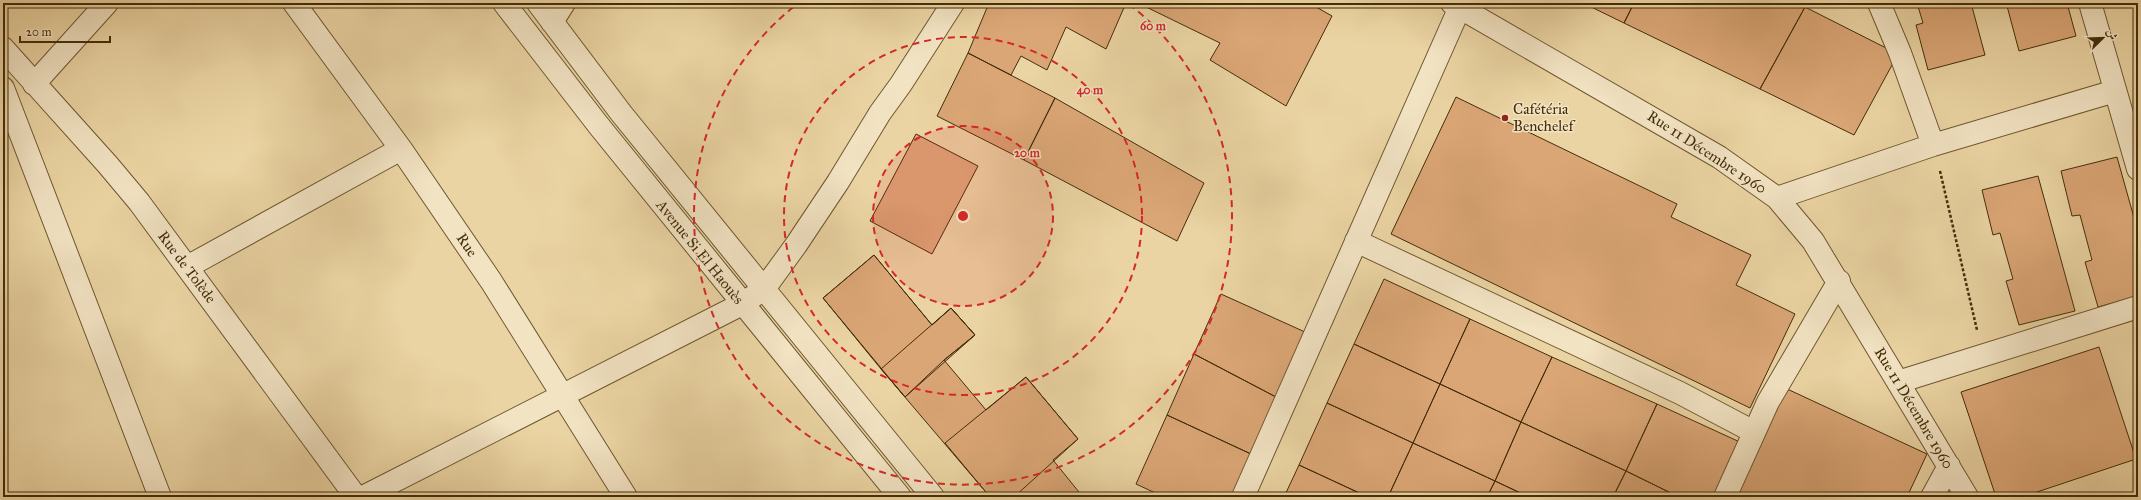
<svg xmlns="http://www.w3.org/2000/svg" width="2141" height="500" viewBox="0 0 2141 500" font-family="'IM FELL Great Primer',Amiri,serif">
<rect width="100%" height="100%" fill="#ebd4a3"/>
<filter id="stains"><feTurbulence type="fractalNoise" baseFrequency=".005" numOctaves="4"/><feColorMatrix values="0 0 0 0 .2 0 0 0 0 .09 0 0 0 0 .02 0 0 0 .5 -.17"/></filter>
<radialGradient id="worn" r=".72"><stop offset=".6" stop-color="#630" stop-opacity="0"/><stop offset="1" stop-color="#630" stop-opacity=".3"/></radialGradient>
<path fill="#dba676" stroke="#442d0a" d="M989 3H1126L1106 49 1066 27 1047 70 1021 56 1011 75 968 53Z
M1138 3H1309L1332 16 1286 106 1210 60 1220 43Z
M1583 3H1634L1624 23Z
M1634 3H1798L1805 7 1760 89 1624 23Z
M1917 3H1971L1985 55 1928 70 1916 25 1923 23Z
M2013 3H2067L2076 36 2019 51 2007 6Z
M2134 3H2138V20Z
M1805 7 1898 54 1854 135 1760 89Z
M968 53 1055 98 1024 160 937 116Z
M1456 97 1677 204 1671 217 1751 255 1736 285 1795 314 1750 408 1391 234Z
M1055 98 1204 183 1177 241 1024 160Z
M916 134 978 166 932 254 870 221Z
M2117 157 2138 232V296L2098 307 2085 262 2092 260 2080 215 2072 216 2061 171Z
M2038 176 2075 311 2019 325 2006 281 2013 279 2000 233 1993 235 1982 190Z
M874 255 932 325 951 308 975 335 944 360 986 410 1026 377 1078 439 1053 460 1083 497H990L881 369 823 298Z
M874 255 932 325 951 308 975 335 944 360 905 397 823 298Z
M1384 279 1470 319 1440 384 1354 344Z
M1221 294 1305 332 1276 397 1194 354Z
M951 308 975 335 905 397 881 369Z
M1470 319 1552 357 1521 422 1440 384Z
M1354 344 1440 384 1413 443 1327 403Z
M2099 347 2136 459 2022 497H1996L1961 392Z
M1194 354 1276 397 1251 454 1167 415Z
M1552 357 1657 404 1626 471 1521 422Z
M1026 377 1078 439 1014 497H990L945 443Z
M1440 384 1521 422 1495 481 1413 443Z
M1785 388 1927 454 1907 497H1734Z
M1327 403 1413 443 1388 497H1368L1299 465Z
M1657 404 1742 443 1717 497H1679L1626 471Z
M1167 415 1251 454 1231 497H1164L1136 484Z
M1521 422 1626 471 1613 497H1529L1495 481Z
M1413 443 1495 481 1487 497H1388Z
M1299 465 1368 497H1284Z
M1626 471 1679 497H1613Z
M1495 481 1529 497H1487Z"/>
<g fill="none" stroke-linecap="round" stroke-linejoin="round">
<defs>
<path id="street" d="M294 3 401 149 491 281 626 497
M504 3 599 126 900 497
M538 3 621 113 933 497
M1452 3 1719 157 1777 198 1813 241 1967 497
M1879 3 1900 53 1933 145
M2090 3 2138 169
M552 22 564 3
M3 48 108 165 139 202 356 497
M34 84 107 3
M3 88 160 497
M1777 198 1933 145 2115 91
M1356 241 1680 393 1754 432
M187 267 401 149
M1898 382 2138 307
M363 497 742 304 764 289 796 245 838 182 880 113 901 84 953 3
M1243 497 1460 7
M1725 497 1768 402 1839 281
M1932 497 1949 466"/>
</defs>
<use href="#street" stroke="#6e5730" stroke-width="24"/>
<path stroke="#442d0a" stroke-width="2.5" stroke-dasharray="3 2" stroke-linecap="butt" d="M1940 171 1977 330"/>
<use href="#street" stroke="#f2e3c3" stroke-width="22"/>
</g>
<circle cx="963" cy="216" r="90" fill="#d62828" fill-opacity=".12"/>
<g fill="none" stroke="#d62828" stroke-width="2" stroke-dasharray="7 5">
<circle cx="963" cy="216" r="90"/>
<circle cx="963" cy="216" r="179"/>
<path d="M1129 4A269 269 0 1 1 797 4"/>
</g>
<circle fill="#8f2418" stroke="#f2e3c3" stroke-width="1.5" cx="1505" cy="118" r="4"/>
<g text-anchor="middle" dominant-baseline="central" stroke-width="3" stroke-linejoin="round" paint-order="stroke">
<g font-size="15" fill="#442d0a" stroke="#f2e3c3" text-anchor="start">
<text x="1513" y="109">Cafétéria<tspan x="1513" dy="17">Benchelef</tspan></text>
</g>
<g font-size="15" fill="#442d0a" stroke="#f2e3c3">
<text transform="translate(1707 152) rotate(33)">Rue 11 Décembre 1960</text>
<text transform="translate(467 245) rotate(56)">Rue</text>
<text transform="translate(700 252) rotate(51)">Avenue Si El Haouès</text>
<text transform="translate(187 267) rotate(53)">Rue de Tolède</text>
<text transform="translate(1914 408) rotate(59)">Rue 11 Décembre 1960</text>
</g>
</g>
<circle cx="963" cy="216" r="6" fill="#d62828" stroke="#f2e3c3" stroke-width="2"/>
<g font-size="12" text-anchor="middle" font-weight="bold" fill="#d62828" stroke="#f2e3c3" stroke-width="3" stroke-linejoin="round" paint-order="stroke">
<text x="1153" y="30">60 m</text>
<text x="1090" y="94">40 m</text>
<text x="1027" y="157">20 m</text>
</g>
<rect width="2141" height="500" fill="none" stroke="#ebd4a3" stroke-width="16"/>
<rect x="4" y="4" width="2133" height="492" fill="none" stroke="#442d0a" stroke-width="2"/>
<rect x="8" y="8" width="2125" height="484" fill="none" stroke="#442d0a"/>
<g transform="translate(2103 38) rotate(67)" stroke="#f2e3c3" stroke-width="3" paint-order="stroke">
<path d="M0-3L7 15L0 10L-7 15Z" fill="#442d0a"/>
<text y="-6" font-size="11" font-weight="bold" text-anchor="middle" fill="#442d0a">ش</text>
</g>
<path d="M20 36v6h90v-6" fill="none" stroke="#442d0a" stroke-width="2"/>
<text x="26" y="36" font-size="12" fill="#442d0a" stroke="#f2e3c3" stroke-width="3" paint-order="stroke">20 m</text>
<rect width="100%" height="100%" filter="url(#stains)"/>
<rect width="100%" height="100%" fill="url(#worn)"/>
</svg>
